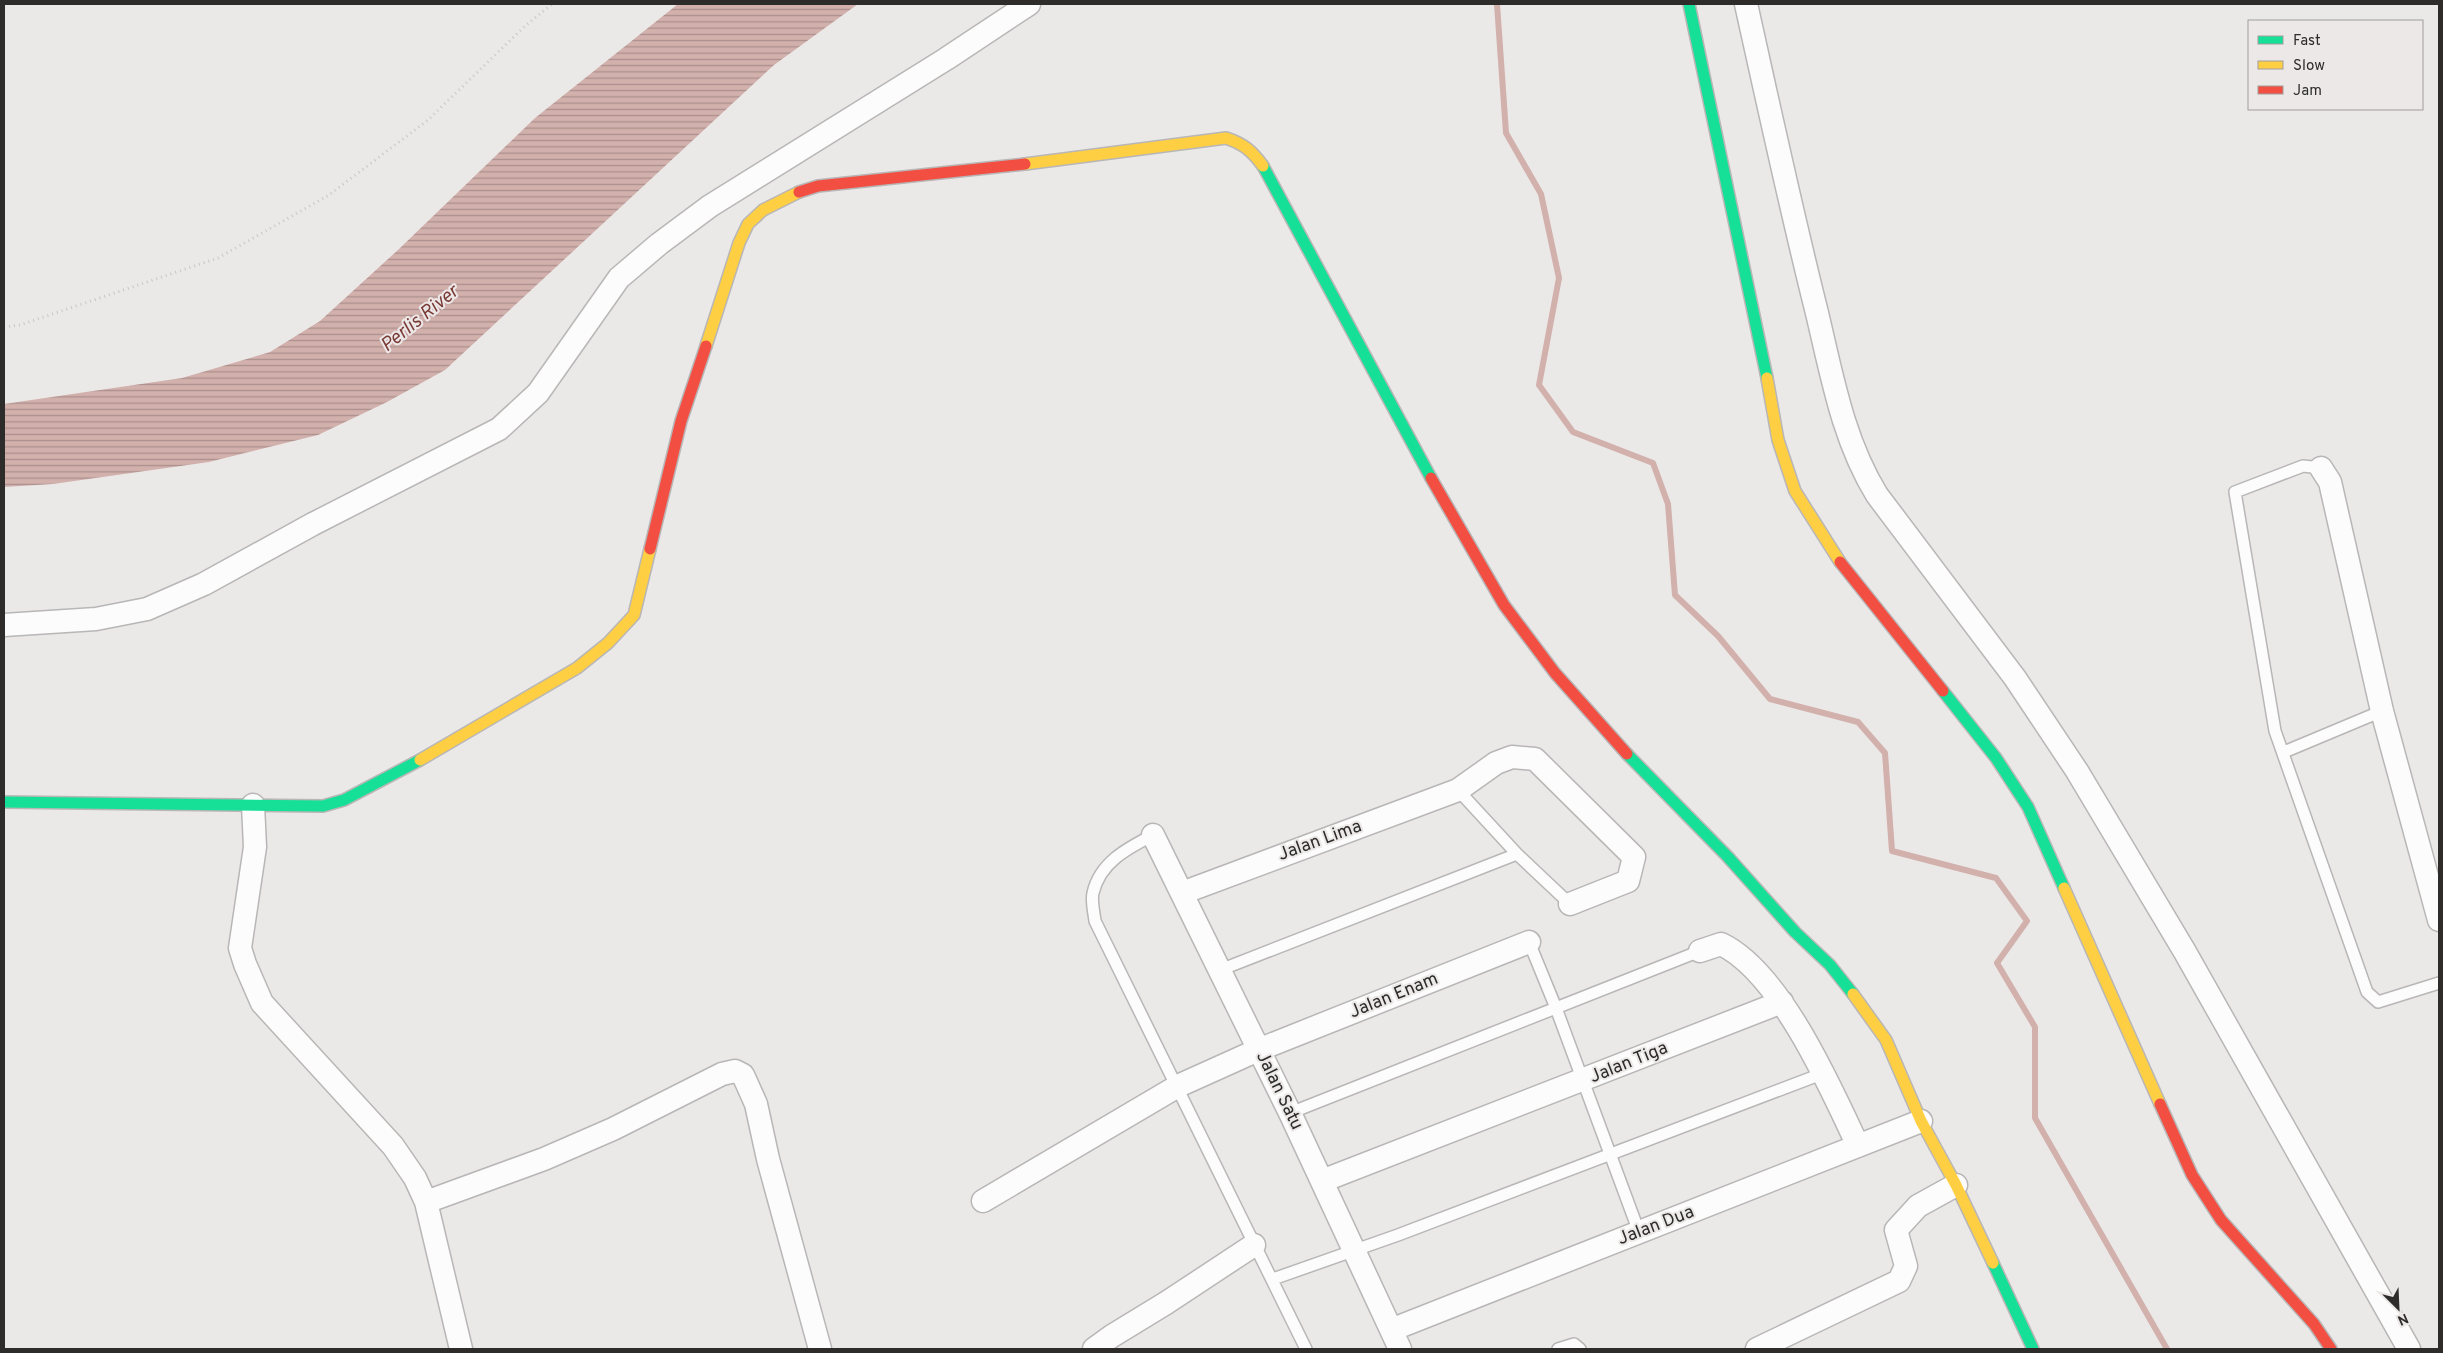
<svg xmlns="http://www.w3.org/2000/svg" width="2443" height="1353" viewBox="0 0 2443 1353" font-family="Overpass,sans-serif">
<defs>
<pattern id="water-rules" width="6" height="5" patternUnits="userSpaceOnUse" patternTransform="scale(1.25)"><rect width="6" height="5" fill="#d2b0ac"/><path d="M0 2.5h6" fill="none" stroke="#ab8f8c"/></pattern>
</defs>
<rect width="100%" height="100%" fill="#ebe9e8"/>
<path fill="url(#water-rules)" d="M678 4H858L774 65 445 370 387 402 318 435 209 462 53 484 4 487V404L182 378 270 352 320 321 399 249 535 118Z"/>
<g fill="none" stroke-linecap="round" stroke-linejoin="round">
<path stroke="#d2b0ac" stroke-width="6" d="M1497 4 1506 133 1541 194 1559 278 1539 385 1573 432 1653 463 1668 504 1675 595 1718 636 1770 699 1858 722 1885 753 1892 851 1996 878 2027 921 1997 963 2035 1027V1118L2167 1349"/>
<defs>
<path id="lane" d="M2321 468 2303 466 2235 492 2275 731 2367 992 2378 1002 2439 983
M2284 752 2382 711
M1458 790 1517 854
M1153 835C1128 848 1100 862 1093 893 1091 901 1094 912 1095 921L1306 1349
M1529 942 1556 1008 1639 1232
M1220 970 1517 854 1570 904
M1290 1113 1700 951
M1273 1279 1398 1235 1824 1073
M1558 1349 1574 1344 1580 1349"/>
<path id="street" d="M1746 4C1769 107 1791 210 1817 313 1832 376 1843 440 1877 495L2015 678 2077 771 2185 952 2409 1349
M2321 468 2330 482 2382 711 2439 920
M4 625 96 619 147 609 204 584 313 524 499 429 538 393 619 278 659 244 710 206 946 59 1029 4
M253 805 255 847 240 948 245 964 262 1003 393 1146 415 1178 426 1202 461 1349
M1153 835 1290 1113 1400 1349
M1182 893 1458 790 1496 763 1512 757 1535 759 1634 857 1628 881 1570 904
M1700 951 1721 944C1780 972 1831 1088 1858 1146
M1322 1181 1782 1002
M983 1201 1178 1086 1258 1050 1529 942
M426 1202 544 1159 613 1129 722 1074 735 1071 743 1075 756 1104 768 1159 820 1349
M1391 1330 1921 1121
M1094 1349 1112 1336 1166 1303 1254 1245
M1757 1349 1899 1281 1906 1266 1896 1230 1918 1206 1956 1185"/>
<path id="fast" d="M1689 4 1767 378
M1263 166 1431 478
M1943 691 1996 758 2028 807 2064 888
M1627 754 1728 857 1795 932 1830 965 1853 994
M4 802 323 806 344 800 420 760
M1993 1263 2033 1349"/>
<path id="slow" d="M1025 164 1226 138C1244 144 1252 151 1263 166
M706 346 739 243 748 224 763 210 799 192
M1767 378 1778 440 1795 491 1840 562
M420 760 577 668 608 643 634 615 650 549
M2064 888 2160 1104
M1853 994 1886 1040 1921 1121 1956 1185 1993 1263"/>
<path id="jam" d="M799 192 818 186 1025 164
M1431 478 1504 605 1555 673 1627 754
M650 549 681 421 706 346
M1840 562 1943 691
M2160 1104 2192 1175 2221 1220 2314 1324 2331 1349"/>
</defs>
<use href="#lane" stroke="#b8b6b6" stroke-width="14"/>
<use href="#street" stroke="#b8b6b6" stroke-width="25"/>
<use href="#fast" stroke="#b8b6b6" stroke-width="14"/>
<use href="#slow" stroke="#b8b6b6" stroke-width="14"/>
<use href="#jam" stroke="#b8b6b6" stroke-width="14"/>
<path stroke="#c8c7c7" stroke-width="3" stroke-dasharray="1 4" stroke-linecap="butt" d="M4 327 20 325 218 258 329 195 428 120 525 26 552 4"/>
<use href="#lane" stroke="#fcfcfc" stroke-width="11"/>
<use href="#street" stroke="#fcfcfc" stroke-width="22"/>
<use href="#fast" stroke="#16e098" stroke-width="11"/>
<use href="#slow" stroke="#ffcf43" stroke-width="11"/>
<use href="#jam" stroke="#f24e42" stroke-width="11"/>
</g>
<g text-anchor="middle" dominant-baseline="central" stroke-width="4" stroke-linejoin="round" paint-order="stroke">
<g font-size="18" fill="#2d2c2b" stroke="#ece8e7">
<text transform="translate(1320 841) rotate(-20)">Jalan Lima</text>
<text transform="translate(1394 996) rotate(-22)">Jalan Enam</text>
<text transform="translate(1629 1063) rotate(-22)">Jalan Tiga</text>
<text transform="translate(1279 1091) rotate(64)">Jalan Satu</text>
<text transform="translate(1656 1226) rotate(-21)">Jalan Dua</text>
</g>
<g font-size="19" font-style="italic" fill="#7a3b36" stroke="#ece8e7">
<text transform="translate(420 319) rotate(-39)">Perlis River</text>
</g>
</g>
<rect width="2443" height="1353" fill="none" stroke="#2d2c2b" stroke-width="10"/>
<rect x="2248" y="20" width="175" height="90" fill="#ece8e7" stroke="#a09d9c"/>
<rect x="2258" y="36" width="25" height="8" fill="#16e098" stroke="#a09d9c"/>
<text x="2293" y="45" font-size="15" fill="#2d2c2b">Fast</text>
<rect x="2258" y="61" width="25" height="8" fill="#ffcf43" stroke="#a09d9c"/>
<text x="2293" y="70" font-size="15" fill="#2d2c2b">Slow</text>
<rect x="2258" y="86" width="25" height="8" fill="#f24e42" stroke="#a09d9c"/>
<text x="2293" y="95" font-size="15" fill="#2d2c2b">Jam</text>
<g transform="translate(2398 1308) rotate(156)" stroke="#ece8e7" stroke-width="4" paint-order="stroke">
<path d="M0-4L9 19L0 12L-9 19Z" fill="#2d2c2b"/>
<text y="-8" font-size="14" font-weight="bold" text-anchor="middle" fill="#2d2c2b">N</text>
</g>
</svg>
